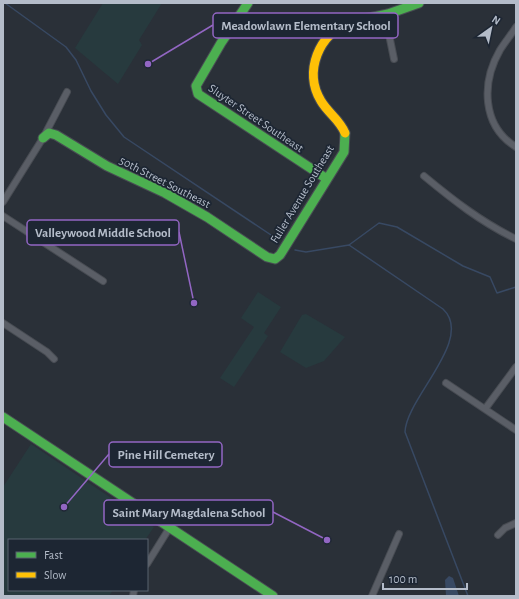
<svg xmlns="http://www.w3.org/2000/svg" width="519" height="599" font-family="'Alegreya Sans',sans-serif">
	<style>
		.green { fill: #273a3e }
		.water { fill: #384963 }
		.lines { fill: none; stroke-linecap: round; stroke-linejoin: round }
		.stream { stroke: #384963; stroke-width: 1.5 }
		.street-casing { stroke: #484c53; stroke-width: 8 }
		.fast-casing { stroke: #484c53; stroke-width: 11 }
		.slow-casing { stroke: #484c53; stroke-width: 11 }
		.street { stroke: #5a5e66; stroke-width: 6 }
		.fast { stroke: #4caf50; stroke-width: 9 }
		.slow { stroke: #ffc107; stroke-width: 9 }
		.labels { text-anchor: middle; dominant-baseline: central; stroke-width: 3.5; stroke-linejoin: round; paint-order: stroke }
		.street-label { font-size: 12px; fill: #b4bcc9; stroke: #1d2633 }
		.leader { fill: none; stroke: #9266c3; stroke-width: 1.5 }
		.callout-dot { fill: #9266c3; stroke: #1d2633; stroke-width: 1.5 }
		.callout { fill: #1d2633; stroke: #9266c3; stroke-width: 1.5 }
		.callout-label { font-size: 13px; text-anchor: middle; font-weight: bold; fill: #b4bcc9 }
	</style>
	<rect width="100%" height="100%" fill="#2a3038"/>
	<path class="green" d="M103 3H162L139 40 142 45 118 84 75 48Z
		M258 292 281 307 264 333 268 336 234 387 220 378 254 327 241 318Z
		M306 314 345 337 324 361 306 368 280 352 302 315Z
		M31 444 154 527 145 540H9V590H113L109 596H3V487Z"/>
	<path class="water" d="M449 576 453 578 459 596H446L445 580Z"/>
	<g class="lines">
		<path class="stream" d="M5 3 66 47 76 60 91 91 106 115 124 137 277 239
			M349 245 443 309C475 339 406 398 405 432L468 596
			M295 250 306 252 349 245 379 223 397 227 463 266 490 277 497 293 516 287"/>
		<g class="street-casing">
			<path id="street" d="M385 15 394 59
				M516 27C511 35 505 42 500 50 481 83 482 126 516 147
				M424 176C453 200 481 222 516 239
				M3 202 43 138 67 92
				M3 216 103 281
				M3 323 47 352 54 359
				M446 383 516 430
				M485 409 516 367
				M498 535 505 528 516 523
				M147 564 170 527
				M133 596 134 590
				M372 596 399 534"/>
		</g>
		<g class="fast-casing">
			<path id="fast" d="M248 3 221 43 196 86 198 94 327 179
				M350 22 388 14 419 3
				M43 138 49 133 56 135 107 166 165 193 207 217 267 257 275 259 280 255 344 152 345 133
				M3 417 273 596"/>
		</g>
		<g class="slow-casing">
			<path id="slow" d="M345 133C340 120 328 113 321 101 303 72 319 33 350 22"/>
		</g>
		<use href="#street" class="street"/>
		<use href="#fast" class="fast"/>
		<use href="#slow" class="slow"/>
	</g>
	<g class="labels">
		<g class="street-label">
			<text transform="translate(256 118) rotate(34)">Sluyter Street Southeast</text>
			<text transform="translate(165 182) rotate(27)">50th Street Southeast</text>
			<text transform="translate(302 194) rotate(-59)">Fuller Avenue Southeast</text>
		</g>
	</g>
	<path class="leader" d="M148 64L213 25M194 303L179 232M64 507L109 454M327 540L273 512"/>
	<g class="callout-dot">
		<circle cx="148" cy="64" r="4"/>
		<circle cx="194" cy="303" r="4"/>
		<circle cx="64" cy="507" r="4"/>
		<circle cx="327" cy="540" r="4"/>
	</g>
	<g class="callout">
		<rect x="213" y="13" width="185" height="25" rx="4"/>
		<rect x="27" y="220" width="152" height="25" rx="4"/>
		<rect x="109" y="442" width="113" height="25" rx="4"/>
		<rect x="104" y="500" width="169" height="25" rx="4"/>
	</g>
	<g class="callout-label">
		<text x="306" y="30">Meadowlawn Elementary School</text>
		<text x="103" y="237">Valleywood Middle School</text>
		<text x="166" y="459">Pine Hill Cemetery</text>
		<text x="189" y="517">Saint Mary Magdalena School</text>
	</g>
	<rect width="519" height="599" fill="none" stroke="#b4bcc9" stroke-width="8"/>
	<rect x="8" y="539" width="140" height="52" fill="#1d2633" stroke="#59626f"/>
	<rect x="16" y="552" width="20" height="6" fill="#4caf50" stroke="#59626f"/>
	<text x="44" y="559" font-size="12" fill="#b4bcc9">Fast</text>
	<rect x="16" y="572" width="20" height="6" fill="#ffc107" stroke="#59626f"/>
	<text x="44" y="579" font-size="12" fill="#b4bcc9">Slow</text>
	<g transform="translate(491 28) rotate(33)" stroke="#1d2633" stroke-width="3" paint-order="stroke">
	<path d="M0-3L7 15L0 10L-7 15Z" fill="#b4bcc9"/>
	<text y="-6" font-size="11" font-weight="bold" text-anchor="middle" fill="#b4bcc9">N</text>
	</g>
	<path d="M383 583v6h84v-6" fill="none" stroke="#b4bcc9" stroke-width="2"/>
	<text x="389" y="583" font-size="12" fill="#b4bcc9" stroke="#1d2633" stroke-width="3" paint-order="stroke">100 m</text>
</svg>
